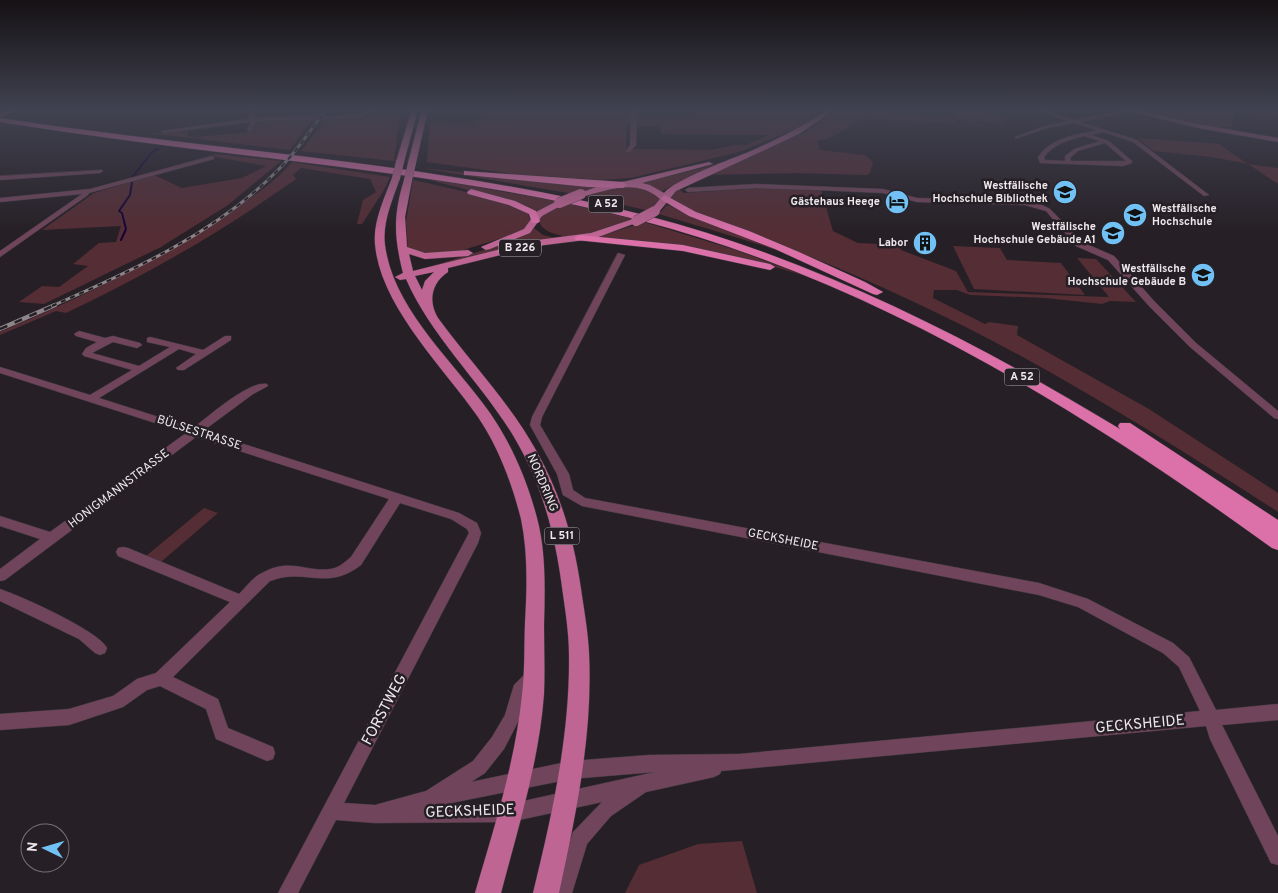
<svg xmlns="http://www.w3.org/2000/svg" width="1278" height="893" font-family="Overpass,sans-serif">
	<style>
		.green { fill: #542d35; fill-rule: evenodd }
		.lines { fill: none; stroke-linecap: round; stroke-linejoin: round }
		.stream { stroke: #150333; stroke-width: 2 }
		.street-tunnel { stroke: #443d43; stroke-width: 5.5; stroke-dasharray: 5.5 3; stroke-linecap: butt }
		.street-casing { stroke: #423b41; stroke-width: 1 }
		.secondary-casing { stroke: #423b41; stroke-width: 1 }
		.primary-casing { stroke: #423b41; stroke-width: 1 }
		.highway-casing { stroke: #423b41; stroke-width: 1 }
		.street { fill: #70455b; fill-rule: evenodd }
		.secondary { fill: #9c577b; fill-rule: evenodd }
		.primary { fill: #be6593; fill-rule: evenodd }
		.highway { fill: #dc71aa; fill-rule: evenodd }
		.rail-far1-casing { stroke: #8c868b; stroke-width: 3 }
		.rail-casing { stroke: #8c868b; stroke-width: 4.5 }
		.rail-far1 { stroke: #261f25; stroke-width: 2; stroke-dasharray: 5; stroke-linecap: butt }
		.rail { stroke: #261f25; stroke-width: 2.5; stroke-dasharray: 8; stroke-linecap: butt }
		.primary-bridge-far1-casing { stroke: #423b41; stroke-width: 8; stroke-linecap: butt }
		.primary-bridge-casing { stroke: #423b41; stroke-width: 11; stroke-linecap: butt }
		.primary-bridge-far1 { stroke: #be6593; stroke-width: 8 }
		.primary-bridge { stroke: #be6593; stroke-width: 10 }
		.labels { text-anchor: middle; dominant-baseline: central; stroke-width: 5; stroke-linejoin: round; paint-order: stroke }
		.far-poi-label { font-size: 11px; font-weight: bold; fill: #ede8ec; stroke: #261f25; text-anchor: end }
		.shield { fill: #261f25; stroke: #b1acb0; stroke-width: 1 }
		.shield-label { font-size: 11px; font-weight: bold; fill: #ede8ec }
		.street-label { font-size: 12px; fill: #ede8ec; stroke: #261f25 }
		.near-street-label { font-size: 15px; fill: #ede8ec; stroke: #261f25 }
	</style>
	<rect width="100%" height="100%" fill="#261f25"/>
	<path class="green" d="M475 109H639L640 119H697L696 109H827L795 129 739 152 631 178 600 180 513 174 427 162 430 122 467 125 481 119 482 115ZM627 126H660L661 134 769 135 746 145H735L711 150 626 149Z
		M838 109H892L891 114 922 118H953L958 123 863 119 830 138 817 141 820 150 865 155 873 162 870 173 867 175 797 173 706 175 803 133Z
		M923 109H1028L1031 111 982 113 986 117H1020L1001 119 1004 123 974 121 978 126H976L956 118 958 111 947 110 946 112Z
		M1132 109H1236L1231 127 1218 128Z
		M1239 109H1278V117L1263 118Z
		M400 115 394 161 301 151 325 120Z
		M312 120 290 150 147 133H167L189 129 188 136 197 137 249 132 255 124 263 121Z
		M1138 138 1219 144 1248 164 1278 168V184L1248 164 1212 157 1154 151Z
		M216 154 281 161 228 205 161 247 44 304 19 302 42 286 59 287 88 266 73 264 99 243 116 242 121 226 42 230 94 193 154 175 182 188 242 178 266 166 211 156Z
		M292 162 390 177 384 190 362 224H357L363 200 376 192 370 179 301 168 293 175 296 179C223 231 147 275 66 313L56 311 0 335V332C79 298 158 261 230 212 252 197 274 183 292 162Z
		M718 164 662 191 637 184Z
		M421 168 600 186 574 194Z
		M414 176 556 201 536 214 527 206 515 202Z
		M413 180 458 190 511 204 528 214 531 222 525 229 509 236 450 254 430 256 408 249 406 222Z
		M625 186 643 188 661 198 650 211 584 196Z
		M677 188 684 193 761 188 821 190 833 231 858 243 900 245 901 250 956 271 968 292 1109 297 1077 258 1096 259 1136 302 1110 301 1102 304 1045 298 970 295 957 290H934L933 298 985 324 989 322 1018 326 1017 335 1149 409 1278 493V512C1193 457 1107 403 1019 355 913 297 796 248 682 208L669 200 672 192Z
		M566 203 634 219C610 231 566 247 542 227L539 221 544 213Z
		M667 205 737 231 804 260 761 245 659 214Z
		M644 222 736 250 802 275 751 260 595 238Z
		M534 228 543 235 556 238 416 271 500 245Z
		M953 246 1000 248 1007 260 1061 263 1085 295 974 289Z
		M204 508 218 513 161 562 146 556Z
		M742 841 757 893H625L639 865 698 844Z"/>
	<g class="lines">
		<path class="stream" d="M131 179 152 152 158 149
			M121 240 126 229 122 213 119 211 130 195 132 182"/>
		<path class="street-tunnel" d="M314 118 327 117"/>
		<g class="street-casing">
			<path id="street" d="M252 109H257L254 118 314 116 317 118 314 120 257 121 250 132 247 130 251 122 164 133 161 131 248 119Z
				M372 109H379L362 117 327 119 324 117 361 114Z
				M631 109H637L636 145 629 153 626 151 630 145Z
				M1034 109H1041L1074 120 1130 109V111L1080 122 1137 140 1209 195 1204 196 1133 142 1103 132 1091 135 1109 141 1132 161V163L1123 166 1040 163 1038 157C1052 137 1075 135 1097 130L1074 123 1047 128 1015 139V137L1044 126 1068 121ZM1084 136 1100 141 1074 149 1065 156V161L1045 160 1044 157C1054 144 1068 140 1084 136ZM1105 143 1126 161H1071L1070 158 1078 151Z
				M212 156 214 157V159L89 193 88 195 0 257V251L82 194 0 202V198L90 189Z
				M102 170 103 171 100 173 0 180V176Z
				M756 184 883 189 917 198 1025 201 1042 205 1050 209 1082 242 1114 256 1155 302 1196 343 1278 411V419L1274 418 1190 347 1149 306 1108 260 1076 246 1046 211 1025 205 917 202 883 193 816 190 756 188 688 192 685 190 688 188Z
				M618 253 625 255 542 417 540 425 569 474 573 490 585 498 1039 583 1088 599 1173 643 1189 657 1216 710 1278 704V720L1222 725 1278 836V865L1271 863 1210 739 1206 726 721 771 720 774 714 777 646 792 611 816 587 844 572 893H552L573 832 602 802 510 822 375 823 336 820 298 893H278L469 533 467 529 451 519 400 503 361 565C326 592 305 567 270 581L173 677 218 699 228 728 273 747 275 753 273 759 267 761 216 739 206 709 160 686 147 690 123 707 69 725 0 730V714L69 709 113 696 137 679 156 673 230 602 118 556 116 552 118 548 123 547 128 548 239 594C246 587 253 577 262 573 292 556 310 575 335 568 341 566 346 561 351 557L389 499 196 437 5 580 0 581V569L40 539 0 526V516L50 532 186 433 0 373V367L90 395 132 370 84 356 82 354 86 348 97 342 76 336 74 334 79 331 105 338 113 336 140 343 142 345 137 348 113 342 92 353 139 366 170 347 147 342V338L150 337 203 350 225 336H231V340L184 370H178L176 368 196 354 179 349 99 398 193 428C208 417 249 380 267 384L268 386 253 394 203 431 459 513 477 523 481 533 478 543 344 803 375 805 426 791 473 761 492 737 505 715 514 685 528 671 533 669 538 671 541 676 527 694 520 718 504 749 485 773 471 782 571 761 649 755 739 754 1200 711 1179 667 1163 653 1078 607 1039 595 582 506 563 495 557 474 530 425 532 417ZM655 772 510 804H446L571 779Z
				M0 589C21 596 99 631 107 648L105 653 100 655 95 653 79 639 0 601Z"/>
		</g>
		<g class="secondary-casing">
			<path id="secondary" d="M11 109H20L0 118V114Z
				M1121 109H1133L1198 124 1278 138V142L1198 128Z"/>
		</g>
		<g class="primary-casing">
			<path id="primary" d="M412 109H418L404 162 400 164 396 162Z
				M422 109H428L416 163 412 165 408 163Z
				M829 109H836L799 134 676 191 658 213H652L650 211 660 199C637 178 608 190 581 197L577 194 602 185 627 181 709 162 713 164 642 183 650 185 664 193C676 179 731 159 751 151 778 139 804 126 829 109Z
				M396 175 400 178C393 199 382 222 385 245 393 309 455 363 490 413 512 445 527 480 537 518 546 552 545 589 544 625 544 648 545 671 544 694 539 762 518 828 501 893H475C494 828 515 763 522 695 525 671 524 647 525 623 527 588 528 553 521 519 512 484 499 448 478 417 444 368 380 306 375 244 373 222 384 199 392 178Z
				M408 177 412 180 405 217 407 247 425 253 468 250 473 253 468 256 425 259 409 254 413 271 537 240 591 233 636 218 641 221 593 239 537 246 448 268V272C431 283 428 302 438 318 471 363 510 403 537 452 561 495 574 540 581 589 584 610 588 631 589 653 593 734 576 814 559 893H533C552 815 570 736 569 655 569 632 565 609 562 587 555 534 542 484 514 437 481 382 432 338 406 279L400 280 395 277 403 273C394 237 393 216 404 180ZM434 272 425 281 422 290 415 276Z
				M559 200 564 203 562 205 542 216 530 233 490 249 486 250 481 247 524 229 536 212Z"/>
		</g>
		<g class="highway-casing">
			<path id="highway" d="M0 118C216 151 436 162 648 216 816 260 972 339 1120 429L1118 426 1120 423H1130L1278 520V550L1272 548C1080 409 874 282 643 221 526 190 405 175 285 160 190 149 95 137 0 122Z
				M464 171 623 182 627 185 623 188 588 187 467 175H464Z
				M471 189 515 201 536 211 540 221 538 223H532L529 214 509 205 468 194 467 192Z
				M665 195 696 212 749 231 799 252 865 282 883 292 877 295 873 294 775 249 689 216 662 200 661 198Z
				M579 235 683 245 770 264 775 267 770 270 683 251 576 240 574 238Z"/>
		</g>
		<use href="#street" class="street"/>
		<use href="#secondary" class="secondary"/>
		<use href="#primary" class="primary"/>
		<use href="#highway" class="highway"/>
		<g class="rail-far1-casing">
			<path id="rail-far1" d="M52 306C132 271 218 232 279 169 297 151 311 130 326 109"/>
		</g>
		<g class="rail-casing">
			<path id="rail" d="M0 329 55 305"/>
		</g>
		<use href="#rail-far1" class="rail-far1"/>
		<use href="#rail" class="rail"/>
		<g class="primary-bridge-far1-casing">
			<path id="primary-bridge-far1" d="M396 178 400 162
				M408 180 412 163"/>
		</g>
		<g class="primary-bridge-casing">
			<path id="primary-bridge" d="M559 203 581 194
				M636 221 655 211"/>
		</g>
		<use href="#primary-bridge-far1" class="primary-bridge-far1"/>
		<use href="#primary-bridge" class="primary-bridge"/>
	</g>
	<linearGradient id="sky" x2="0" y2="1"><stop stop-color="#151114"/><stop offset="0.47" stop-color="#414251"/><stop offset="1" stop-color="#414251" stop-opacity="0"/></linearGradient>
	<rect width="1278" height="234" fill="url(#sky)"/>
	<defs>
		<g id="university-disc" transform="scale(1.25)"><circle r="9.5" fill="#71c1f4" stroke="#261f25"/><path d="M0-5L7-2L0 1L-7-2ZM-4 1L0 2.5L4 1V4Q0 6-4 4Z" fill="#111"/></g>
		<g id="hotel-disc" transform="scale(1.25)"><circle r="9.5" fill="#71c1f4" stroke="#261f25"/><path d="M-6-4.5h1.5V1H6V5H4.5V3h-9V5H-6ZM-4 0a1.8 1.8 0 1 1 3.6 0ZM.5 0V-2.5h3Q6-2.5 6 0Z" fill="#111"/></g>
		<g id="building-disc" transform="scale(1.25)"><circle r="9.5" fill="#71c1f4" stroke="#261f25"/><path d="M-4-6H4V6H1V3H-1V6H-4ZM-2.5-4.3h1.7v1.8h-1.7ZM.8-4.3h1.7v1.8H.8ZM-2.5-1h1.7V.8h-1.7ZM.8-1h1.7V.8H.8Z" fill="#111"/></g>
	</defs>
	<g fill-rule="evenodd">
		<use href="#university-disc" x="1065" y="192"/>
		<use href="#hotel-disc" x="897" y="202"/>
		<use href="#university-disc" x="1135" y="215"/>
		<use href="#university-disc" x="1113" y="233"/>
		<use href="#building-disc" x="925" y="243"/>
		<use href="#university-disc" x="1203" y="275"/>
	</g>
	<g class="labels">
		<g class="far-poi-label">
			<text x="1048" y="186">Westfälische<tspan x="1048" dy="13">Hochschule Bibliothek</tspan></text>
			<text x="880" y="202">Gästehaus Heege</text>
			<text x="1152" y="209" text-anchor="start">Westfälische<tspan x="1152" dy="13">Hochschule</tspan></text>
			<text x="1096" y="227">Westfälische<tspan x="1096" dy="13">Hochschule Gebäude A1</tspan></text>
			<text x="908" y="243">Labor</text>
			<text x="1186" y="269">Westfälische<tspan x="1186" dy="13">Hochschule Gebäude B</tspan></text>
		</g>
		<g class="shield">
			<rect x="588.5" y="195.5" width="35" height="17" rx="4"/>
			<rect x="499" y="239.5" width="42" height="17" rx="4"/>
			<rect x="1004.5" y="368.5" width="35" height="17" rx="4"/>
			<rect x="544.5" y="527.5" width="35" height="17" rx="4"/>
		</g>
		<g class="shield-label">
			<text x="606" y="204">A 52</text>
			<text x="520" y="248">B 226</text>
			<text x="1022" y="377">A 52</text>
			<text x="562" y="536">L 511</text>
		</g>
		<g class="street-label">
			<text transform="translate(199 433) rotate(18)">BÜLSESTRASSE</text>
			<text transform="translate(542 483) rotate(67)">NORDRING</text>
			<text transform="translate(119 489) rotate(-37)">HONIGMANNSTRASSE</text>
			<text transform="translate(783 540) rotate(11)">GECKSHEIDE</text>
		</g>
		<g class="near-street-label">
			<text transform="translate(385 710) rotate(-62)">FORSTWEG</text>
			<text transform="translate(1140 725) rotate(-5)">GECKSHEIDE</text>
			<text transform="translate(470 812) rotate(-2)">GECKSHEIDE</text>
		</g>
	</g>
	<g transform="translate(45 848) rotate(275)"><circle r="24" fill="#261f25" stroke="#766f75"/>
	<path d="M0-4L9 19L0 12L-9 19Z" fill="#71c1f4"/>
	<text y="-8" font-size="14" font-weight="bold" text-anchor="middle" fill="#ede8ec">N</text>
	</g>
</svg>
